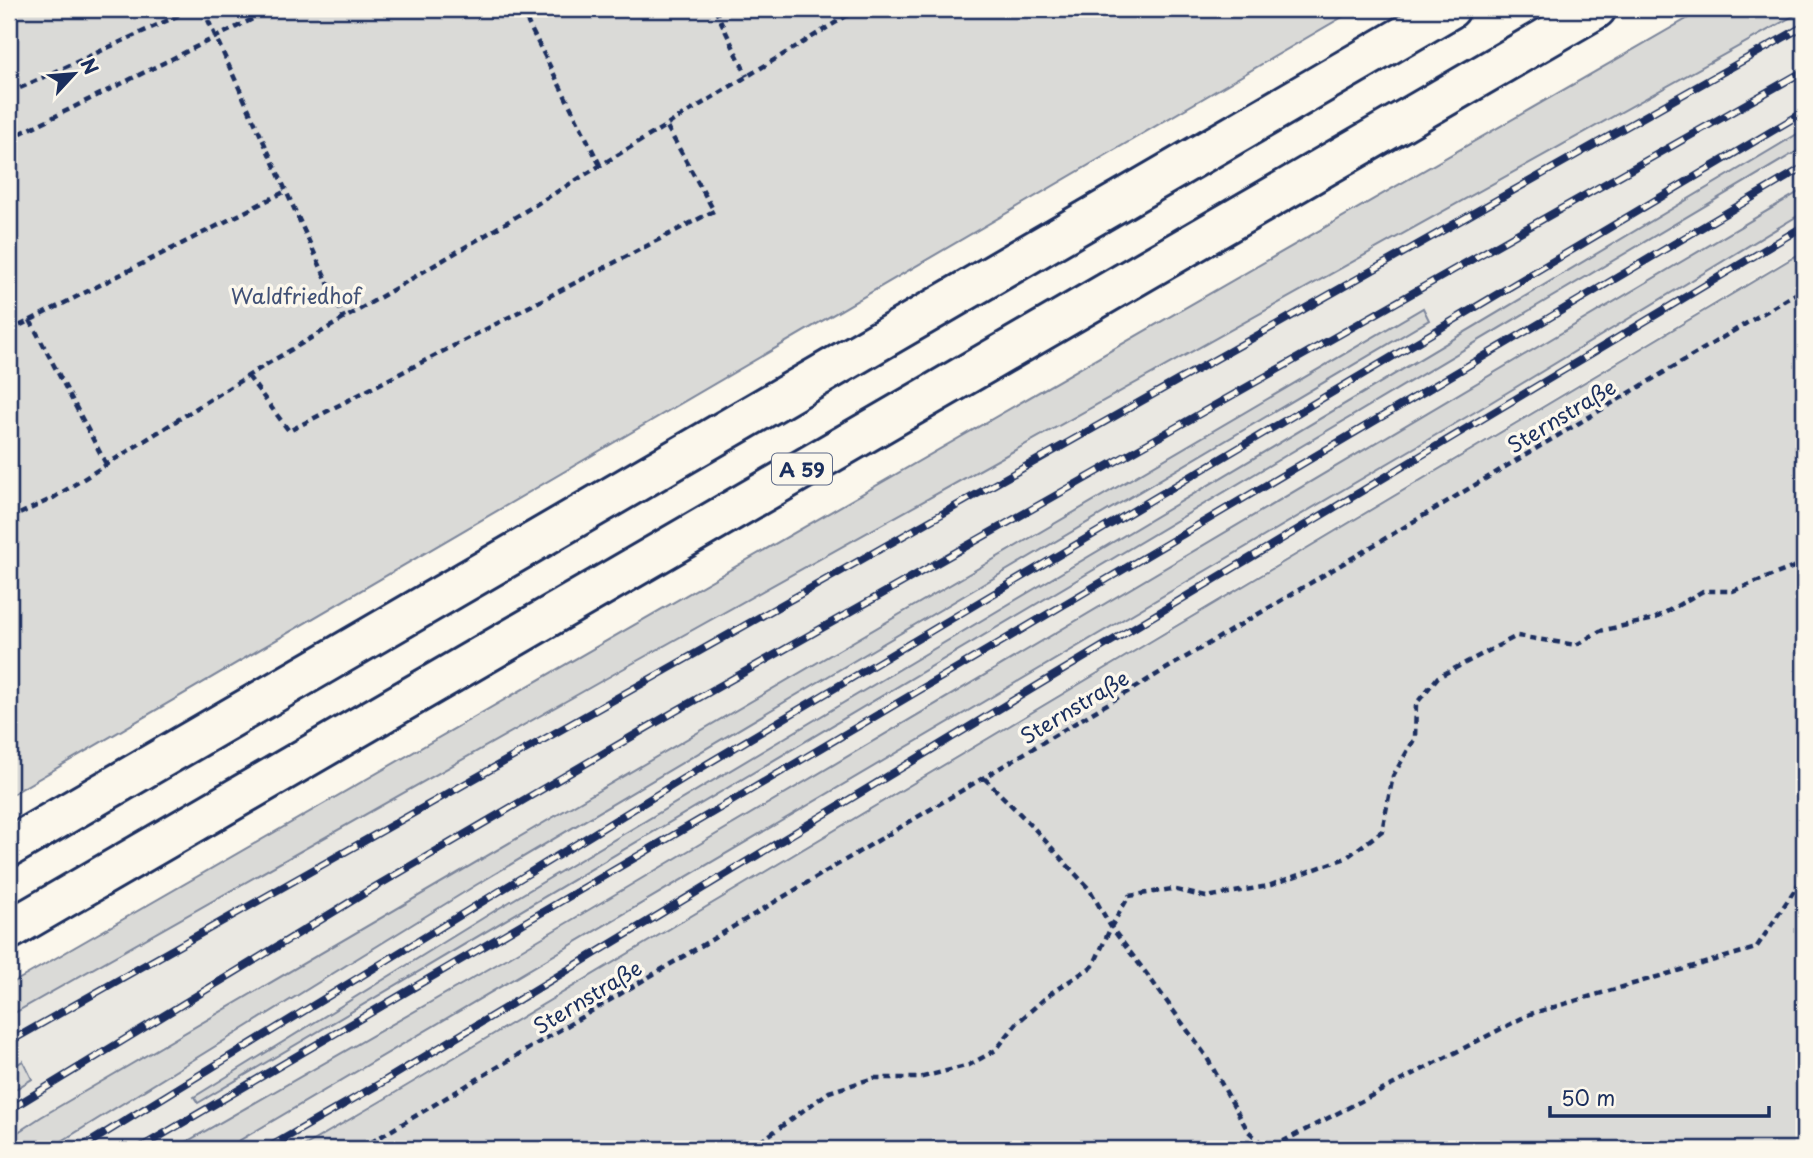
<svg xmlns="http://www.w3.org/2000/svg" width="1813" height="1158" font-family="'Playpen Sans',sans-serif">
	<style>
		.built { fill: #eae8e2 }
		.green { fill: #dadad7; stroke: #7a849a; stroke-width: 2 }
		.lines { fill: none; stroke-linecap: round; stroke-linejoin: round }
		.motorway-casing { stroke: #1b2f5e; stroke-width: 44 }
		.path { stroke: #1b2f5e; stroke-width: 4.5; stroke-dasharray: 7 5; stroke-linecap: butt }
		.motorway { stroke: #fbf7ec; stroke-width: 38 }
		.rail-casing { stroke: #1b2f5e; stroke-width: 8 }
		.rail { stroke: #fbf7ec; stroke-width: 5; stroke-dasharray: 16; stroke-linecap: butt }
		.labels { text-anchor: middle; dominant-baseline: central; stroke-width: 7; stroke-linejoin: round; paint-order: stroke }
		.shield { fill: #fbf7ec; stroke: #5e6b89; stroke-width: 2 }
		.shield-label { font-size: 19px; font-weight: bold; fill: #1b2f5e }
		.park-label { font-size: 21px; fill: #415176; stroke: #fbf7ec }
		.street-label { font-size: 21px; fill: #1b2f5e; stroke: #fbf7ec }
	</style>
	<rect width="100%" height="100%" fill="#fbf7ec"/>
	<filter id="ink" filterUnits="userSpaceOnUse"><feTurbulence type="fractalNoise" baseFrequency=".0143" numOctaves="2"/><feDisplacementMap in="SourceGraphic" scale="14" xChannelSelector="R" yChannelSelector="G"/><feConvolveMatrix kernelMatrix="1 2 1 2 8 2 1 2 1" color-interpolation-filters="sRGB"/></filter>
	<g filter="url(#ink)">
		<path class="built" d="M1804 10V249L299 1149H9V1016L628 666Z"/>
		<path class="green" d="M9 9H1356L9 796Z
			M1704 9 1804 10 628 666 9 1016V985Z
			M1804 130V147L198 1103 194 1097 496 910Z
			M1804 189V212L1480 409 225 1149H174L506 959Z
			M1804 251V1149H299L388 1097Z
			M1423 308 1429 320 476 885 49 1149H9V1138L41 1117Z
			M23 1061 32 1079 9 1093V1069Z"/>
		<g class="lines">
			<g class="motorway-casing">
				<path id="motorway" d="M9 847 1450 9
					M9 930 1596 9"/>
			</g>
			<path class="path" d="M203 9 344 318
				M521 9 600 165
				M715 9 747 76
				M9 93 177 16 182 9
				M9 139 273 9
				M30 320 106 464
				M9 331 286 191
				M248 376 289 431 714 211 666 125
				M9 519 53 498 267 364 489 233 858 9
				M984 778 1031 825 1090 890 1111 927 1152 981 1206 1056 1248 1131 1267 1148
				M360 1149 1804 289
				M750 1149 829 1092 874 1078H919L969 1065 996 1050 1017 1023 1051 993 1093 966 1111 927 1129 896 1172 889 1206 897 1268 886 1346 858 1382 831 1393 776 1415 738 1416 704 1438 677 1517 636 1576 645 1600 631 1654 619 1703 591H1733L1804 563
				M1279 1149 1276 1145 1530 1014 1756 948 1804 876"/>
			<use href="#motorway" class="motorway"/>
			<g class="rail-casing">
				<path id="rail" d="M9 1042 1804 26
					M9 1110 368 891 674 712 1804 71
					M79 1149 702 767 1804 112
					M138 1149 725 805 1804 167
					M266 1149 381 1083 1050 678 1804 226"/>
			</g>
			<use href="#rail" class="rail"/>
		</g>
	</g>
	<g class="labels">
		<rect class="shield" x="772" y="453.5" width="60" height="31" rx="5"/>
		<g class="shield-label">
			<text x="802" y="469">A 59</text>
		</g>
		<g class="park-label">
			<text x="296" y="295">Waldfriedhof</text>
		</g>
		<g class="street-label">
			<text transform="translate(1561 415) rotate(-31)">Sternstraße</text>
			<text transform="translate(1074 706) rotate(-31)">Sternstraße</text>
			<text transform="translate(587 996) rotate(-31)">Sternstraße</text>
		</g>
	</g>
	<rect width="1813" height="1158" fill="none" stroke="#fbf7ec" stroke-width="35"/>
	<rect x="18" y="18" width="1778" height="1123" fill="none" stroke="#1b2f5e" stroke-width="2.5" filter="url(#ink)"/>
	<g transform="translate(74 74) rotate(64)" stroke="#fbf7ec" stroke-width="5" paint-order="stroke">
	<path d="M0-5L12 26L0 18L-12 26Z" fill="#1b2f5e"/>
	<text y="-10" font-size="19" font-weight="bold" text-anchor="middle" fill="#1b2f5e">N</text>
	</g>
	<path d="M1550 1106v10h219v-10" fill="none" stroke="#1b2f5e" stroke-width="3.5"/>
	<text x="1561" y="1106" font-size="21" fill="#1b2f5e" stroke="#fbf7ec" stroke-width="5" paint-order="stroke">50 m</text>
</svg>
